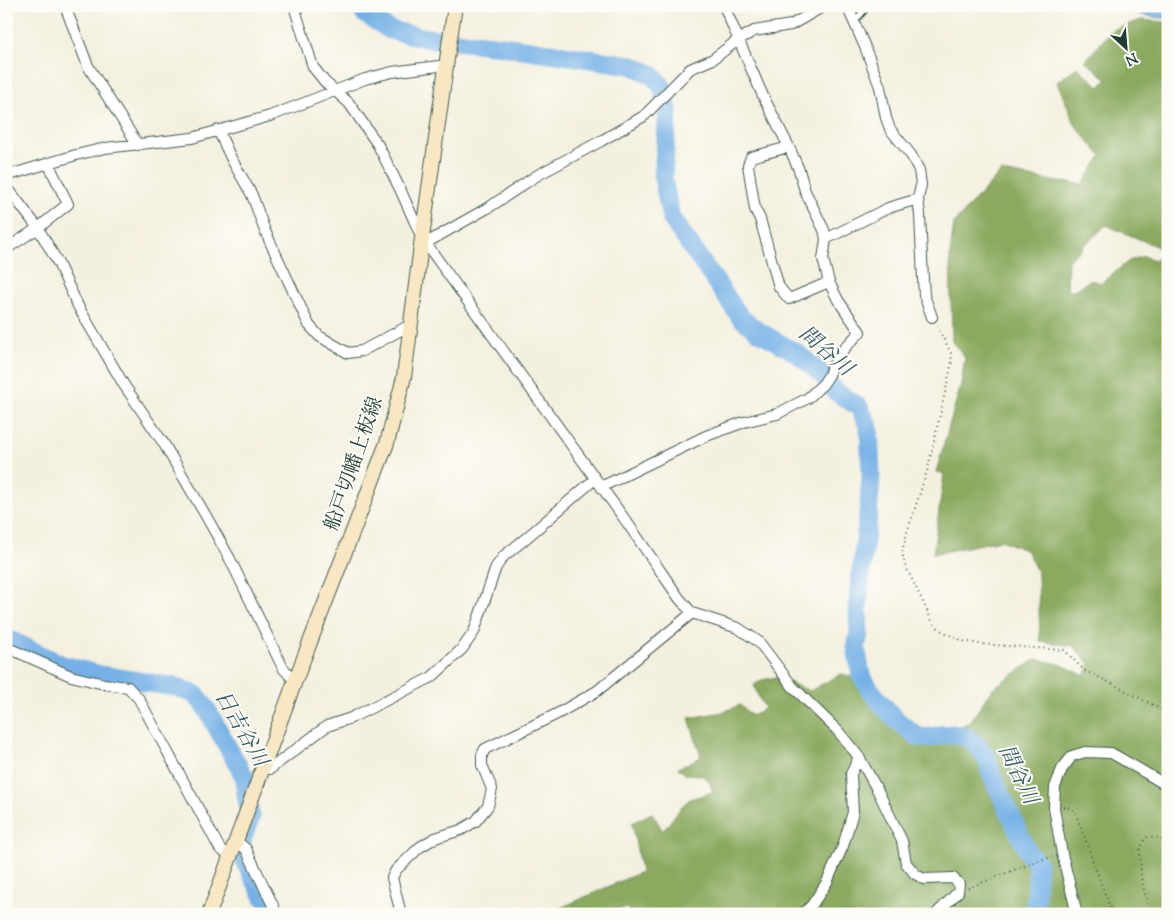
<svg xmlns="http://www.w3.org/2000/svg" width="1174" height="920" font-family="'Sorts Mill Goudy','Noto Serif JP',serif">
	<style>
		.forest { fill: #8aaa5e; stroke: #547449; fill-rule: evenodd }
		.water { fill: #74b1e6; stroke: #4a778d }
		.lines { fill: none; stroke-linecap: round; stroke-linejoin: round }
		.river { stroke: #74b1e6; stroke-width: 19 }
		.service-casing { stroke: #3f584e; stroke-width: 8 }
		.minor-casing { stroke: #3f584e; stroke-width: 12 }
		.secondary-casing { stroke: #3f584e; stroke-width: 16 }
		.path { stroke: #3f584e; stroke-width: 2; stroke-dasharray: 1 4; stroke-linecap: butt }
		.service { stroke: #fff; stroke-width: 5 }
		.minor { stroke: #fff; stroke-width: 10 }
		.secondary { stroke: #f7e8c3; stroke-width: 14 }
		.labels { text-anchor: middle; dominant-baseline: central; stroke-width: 4; stroke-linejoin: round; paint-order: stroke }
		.street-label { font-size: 20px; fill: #1f3d34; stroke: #fdfcf7 }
		.water-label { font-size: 21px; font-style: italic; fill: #396069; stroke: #fdfcf7 }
	</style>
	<rect width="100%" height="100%" fill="#fdfcf7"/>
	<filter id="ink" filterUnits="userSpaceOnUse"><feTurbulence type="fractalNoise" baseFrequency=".02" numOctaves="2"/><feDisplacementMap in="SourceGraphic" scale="10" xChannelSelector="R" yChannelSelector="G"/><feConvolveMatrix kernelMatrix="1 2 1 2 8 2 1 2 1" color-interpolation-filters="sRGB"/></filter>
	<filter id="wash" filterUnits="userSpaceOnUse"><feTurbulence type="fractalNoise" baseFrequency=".0096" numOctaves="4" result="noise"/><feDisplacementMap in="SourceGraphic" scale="20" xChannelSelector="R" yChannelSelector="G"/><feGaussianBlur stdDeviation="1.12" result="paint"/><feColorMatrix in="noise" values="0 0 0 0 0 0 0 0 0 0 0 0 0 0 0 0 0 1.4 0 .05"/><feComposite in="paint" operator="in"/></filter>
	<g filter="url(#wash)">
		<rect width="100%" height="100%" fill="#f4f0de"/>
		<path class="forest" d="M1141 20 1168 22V91L1161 90 1165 97 1168 98V914H629L628 908 590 914H556V910L641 872 632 823 652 813 663 831 682 806 690 799 713 792 710 783 702 775 685 774 678 768 701 757 689 718 723 712 740 705 752 716 765 708 759 698 754 685 762 680 776 677 810 691 841 674 857 678 886 719 927 731 955 729 970 722 992 689 1036 659 1060 664 1085 676 1090 664 1073 646 1040 641 1038 574 1027 551 1001 540 933 554 944 474 936 472 961 384 965 357 952 342 950 255 954 223 1001 172 1059 182 1083 184 1101 156 1076 126 1057 82 1077 67 1100 87 1107 79 1085 61 1112 30ZM1106 225 1158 247 1162 256 1155 260 1143 256 1129 261 1101 283 1090 280 1077 289 1067 291 1068 261Z"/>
		<path class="water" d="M1123 6H1168V18C1151 18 1137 15 1123 6Z"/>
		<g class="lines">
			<path class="river" d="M358 6 365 14 390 30 426 38 502 46 631 65 651 74 662 86 668 110 663 178 671 218 741 318 758 331 795 352 821 373 835 391 859 407 869 427 871 476 868 516 859 589 858 611 859 634 856 647 861 675 871 691 895 719 917 736 927 738 941 735 954 734 966 737 978 746 987 758 991 774 1029 854 1038 863 1035 914
				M6 638 63 665 100 675 176 687 196 695 206 708 245 778 246 795 251 816 243 837 240 852 273 914"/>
		</g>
	</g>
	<g filter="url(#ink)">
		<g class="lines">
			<g class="service-casing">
				<path id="service" d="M854 22 868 6"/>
			</g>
			<g class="minor-casing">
				<path id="minor" d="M65 6 88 66 138 145
					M294 6 313 67 325 82 349 103 378 145 400 189 422 238 626 521 679 598 692 613 738 628 759 642 793 687 837 730 859 757 878 791 902 841 906 863 915 874 924 879 953 878 959 884 958 892 936 914
					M847 6 865 47 880 87 886 118 890 129 911 155 919 170 921 185 918 199 920 215 923 279 924 295 932 317
					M218 130 232 160 252 195 265 231 309 325 319 336 348 353 362 351 412 324
					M789 147 751 157 748 165 755 209 760 219 779 287 789 299 829 282
					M6 176 76 155 105 148 192 138 270 116 299 105 365 79 392 72 446 65
					M6 186 38 228 57 261 79 308 124 385 164 444 206 516 230 559 283 668 295 681
					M826 239 888 208 918 199
					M426 243 491 206 536 176 601 141 644 116 690 69 713 59 738 40 754 31 791 25 824 6
					M6 249 38 228 68 204 48 163
					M601 487 706 436 744 422 777 414 808 398 823 384 829 375 831 369 842 351 860 332 838 300 829 282 823 259 826 239 824 230 805 191 799 170 789 147 763 96 724 6
					M6 647 71 676 104 684 128 687 139 699 220 849 231 856
					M263 769H270L327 726 351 718 432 677 462 649 474 632 496 567 504 556 525 539 595 479
					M236 841 246 849 277 914
					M401 914 392 878 396 870 420 847 435 838 461 830 476 821 488 806 492 789 482 765V755L485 749 557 714 597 691 692 613
					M803 914 812 905 827 882 843 846 853 812 851 774 859 757
					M1077 914 1062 854 1054 808 1055 787 1062 769 1072 756 1085 752 1111 753 1120 758 1161 782 1168 784"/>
			</g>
			<g class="secondary-casing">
				<path id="secondary" d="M209 914 295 681 387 443 404 377 422 238 450 38 455 6"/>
			</g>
			<path class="path" d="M937 326 951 353 952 362 928 468 906 536 902 552 905 565 932 621 940 630 963 641 979 644 1064 650 1085 671 1105 680 1168 713
				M1063 807H1067L1075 811 1103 889 1113 914
				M968 888 1040 860 1053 857
				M1150 914 1141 877 1140 849 1146 837C1156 837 1163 837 1168 847"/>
			<use href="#service" class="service"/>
			<use href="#minor" class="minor"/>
			<use href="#secondary" class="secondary"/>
		</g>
	</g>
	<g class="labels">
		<g class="street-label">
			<text transform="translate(355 464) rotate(-71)">船戸切幡上板線</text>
		</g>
		<g class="water-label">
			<text transform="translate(825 352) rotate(41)">間谷川</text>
			<text transform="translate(240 729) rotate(60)">日吉谷川</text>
			<text transform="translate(1017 775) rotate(64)">間谷川</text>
		</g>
	</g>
	<rect width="1174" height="920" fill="none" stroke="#fdfcf7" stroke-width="25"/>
	<g transform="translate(1126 48) rotate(154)" stroke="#fdfcf7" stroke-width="4" paint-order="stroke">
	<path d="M0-4L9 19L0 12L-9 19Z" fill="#1f3d34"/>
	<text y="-8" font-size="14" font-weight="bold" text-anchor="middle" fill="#1f3d34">N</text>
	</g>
</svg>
